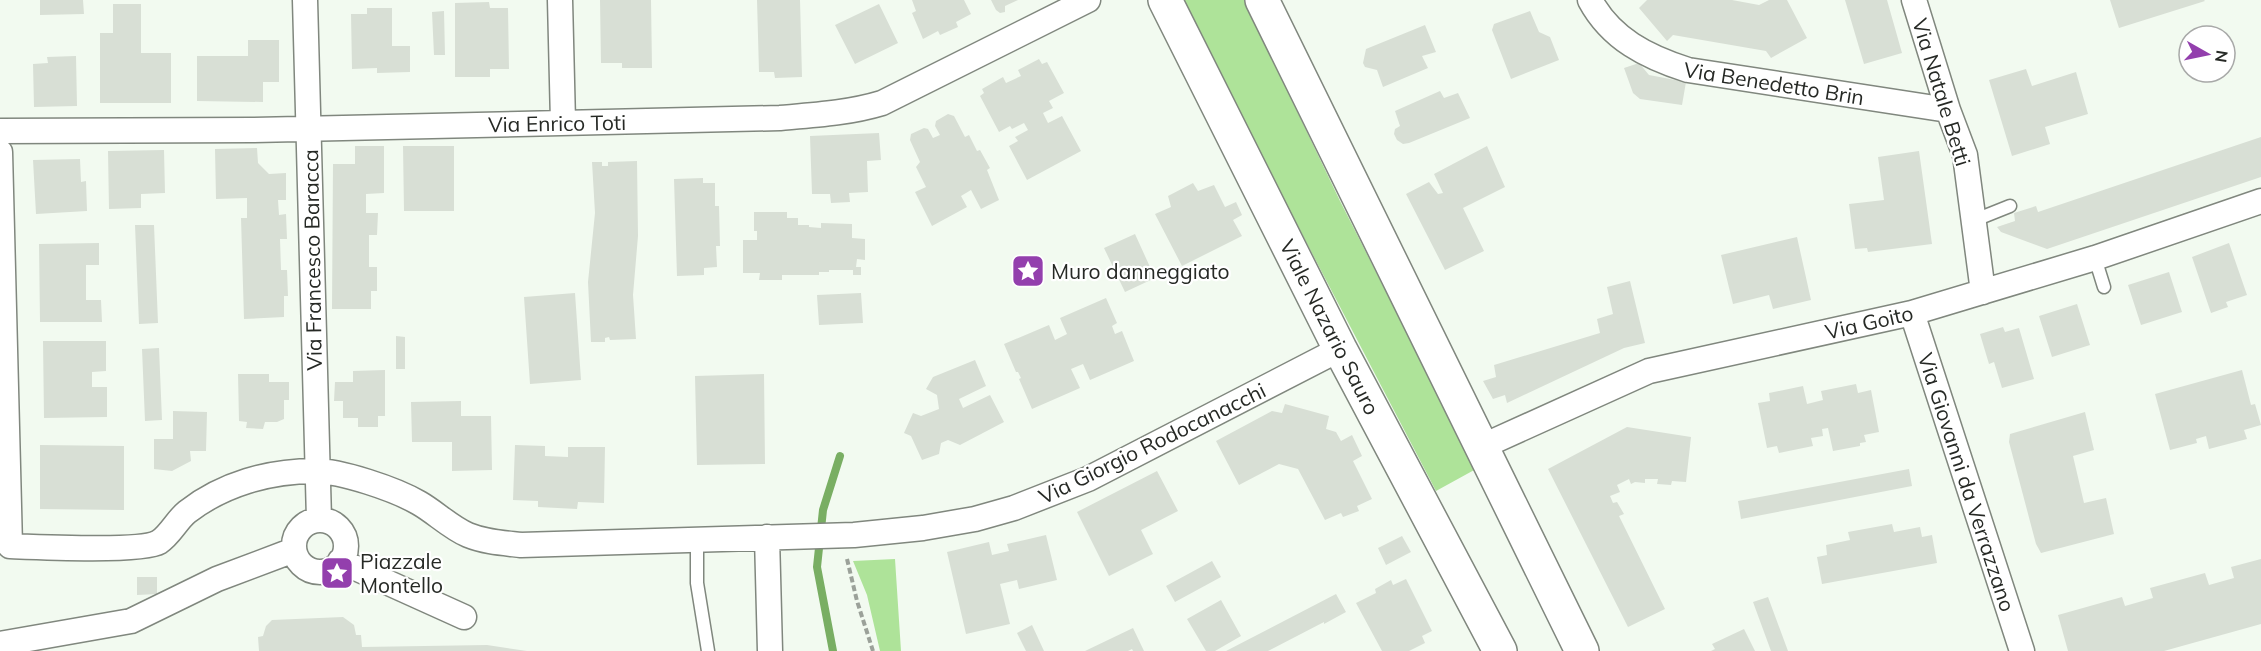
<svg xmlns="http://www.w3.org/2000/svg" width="2261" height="651" font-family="Mulish,sans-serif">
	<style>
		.green { fill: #aee399 }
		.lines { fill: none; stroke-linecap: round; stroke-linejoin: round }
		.stream { stroke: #79ae63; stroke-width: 8 }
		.building { fill: #d8dfd5 }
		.service-casing { stroke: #80877e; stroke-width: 15 }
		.minor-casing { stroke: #80877e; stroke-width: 27 }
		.secondary-casing { stroke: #80877e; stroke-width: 36 }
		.path { stroke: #9ba199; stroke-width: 4; stroke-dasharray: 6 3; stroke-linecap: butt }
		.service { stroke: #fff; stroke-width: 12 }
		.minor { stroke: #fff; stroke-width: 24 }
		.secondary { stroke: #fff; stroke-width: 33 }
		.labels { text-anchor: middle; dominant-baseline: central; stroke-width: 4.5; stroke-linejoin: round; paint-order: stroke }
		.street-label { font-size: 21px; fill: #262925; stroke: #fff }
		.poi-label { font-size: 21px; fill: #262925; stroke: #fff; text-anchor: start }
	</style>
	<rect width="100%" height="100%" fill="#f2faf0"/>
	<path class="green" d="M1180 0H1244L1340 201 1476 469 1436 491Z
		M895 559 901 651H880L867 595 853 561Z"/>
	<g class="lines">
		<path class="stream" d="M833 651 817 567 823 510 840 456"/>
	</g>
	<path class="building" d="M40 0H83L84 14 40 15Z
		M600 0H651L652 68H622V63H601Z
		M757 0H800L802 77 775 78 774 72H759Z
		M912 0H964L971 14 956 22 958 27 940 35 938 31 923 39 912 13 916 11Z
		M991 0H1018L1005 6V12L1000 13 996 10Z
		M1647 0H1732L1759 5 1769 0H1787L1807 38 1771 58 1766 51 1673 35 1667 41 1639 8Z
		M1845 0H1887L1902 53 1864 64Z
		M2110 0H2204L2205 1 2119 28Z
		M489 2 490 8H508L509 69H490V77H455V3Z
		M113 4H141V53H171V103H100V33H113Z
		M879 4 898 43 855 64 835 25Z
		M367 8H392V46H410V72L377 73V68L352 69 351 14H367Z
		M444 11 445 55H434L432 12Z
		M1530 11 1539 32 1550 37 1559 60 1511 79 1492 30 1494 24Z
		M1425 25 1436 52 1422 56 1428 68 1383 87 1377 70 1365 67 1363 63 1366 49Z
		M248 40H279V82H263V102L197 101V56H248Z
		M76 56 77 106 34 107 33 64 48 63 47 57Z
		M1039 59 1042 64 1047 62 1064 93 1049 101 1053 108 1043 113 1048 123 1062 116 1081 151 1027 180 1009 146 1018 141 1015 137 1028 130 1024 123 1012 129 1010 126 999 132 980 96 984 93 982 89 1003 77 1006 83 1021 76 1018 70Z
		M1639 63 1649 75 1686 82 1682 105 1640 99 1633 93 1624 68Z
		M2026 69 2032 86 2076 72 2088 114 2045 127 2050 144 2012 156 1989 80Z
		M1440 91 1444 98 1458 93 1470 118 1409 143 1403 144 1397 140 1394 134 1395 129 1400 126 1395 111Z
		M948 114 954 116 965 137 969 135 977 151 980 150 990 168 987 170 999 200 981 209 971 190 961 196 967 207 932 226 915 192 926 187 916 167 920 162 910 140 911 134 924 128 928 129 933 138 940 135 935 126 936 121Z
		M879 133 881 160 867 161 868 192 849 193 850 202 831 203 830 194H812L810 136Z
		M2261 137V177L2047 249 2001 232 1997 227 2015 221 2014 213 2036 206 2038 212Z
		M355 146H384V193L366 194V213H378L377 235H369V267H377V291H371V309H332L333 164H355Z
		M403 146H454V211H404Z
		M1487 146 1505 187 1463 208 1484 251 1445 270 1406 194 1429 182 1438 194 1443 193 1434 174Z
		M257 148 258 163 269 174 286 173V200H278L279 215 286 214 287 239H280L281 270H287L288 296H284V317L244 319 241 218H247V198L216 199 215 149Z
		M164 150 165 193 141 194V208L109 209 108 151Z
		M1919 151 1932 244 1868 252 1867 248 1855 249 1849 204 1884 200 1878 157Z
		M80 159 81 182 86 181 87 211 36 214 33 160Z
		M637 161 638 236 633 295 636 339 610 340 609 337 605 338V342H591L588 282 595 213 592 162H602V166H608V162Z
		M703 178V183H715V206H719L720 246H716L717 267 704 268V275L677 276 674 179Z
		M1193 183 1198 191 1214 185 1225 207 1236 202 1242 215 1233 220 1242 236 1182 266 1155 214 1171 207 1168 196Z
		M754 212H787V218H798V225H809V227L821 228V223L852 224V238L865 239V260L857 259 856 267H861V275H853V270H829V272H819V275H782V280H759L760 273H743V240H757V231H754Z
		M135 225H154L158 323 139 324Z
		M1135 234 1155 278 1125 292 1104 248Z
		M1797 237 1811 300 1773 309 1769 295 1733 304 1721 255Z
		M99 243V265H86V300H101L102 322H40L39 244Z
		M2229 243 2247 295 2226 302 2228 307 2211 313 2192 257Z
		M2169 272 2182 312 2141 325 2128 285Z
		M1630 281 1645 343 1624 348 1507 403 1505 395 1493 399 1483 381 1496 377 1494 365 1600 333 1597 319 1613 314 1607 287Z
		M575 293 581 380 530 384 524 297Z
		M861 293 863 323 819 325 817 295Z
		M1106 298 1117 323 1112 326 1115 334 1122 331 1134 361 1090 380 1083 364 1071 369 1080 388 1032 409 1019 379 1021 378 1018 372H1016L1004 344 1049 325 1055 340 1067 334 1060 318Z
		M2077 304 2090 345 2052 357 2039 316Z
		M2003 327 2005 332 2019 328 2034 379 2002 388 1994 362 1989 364 1980 334Z
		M396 336 405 337V369H396Z
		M43 341H106V371L92 372V387H107V417L44 418Z
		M159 348 162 420 145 421 142 349Z
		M975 360 986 386 959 399 963 408 990 395 1004 422 960 445 948 440 941 443 939 454 922 460 911 436 904 433 913 413 921 416 939 409 937 395 926 389 933 377Z
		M385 370V416H378V427H358V418H343V401H334L335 382H353V371Z
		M2242 370 2251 405 2255 404 2261 425 2244 430 2247 439 2209 449 2206 436 2196 439 2197 443 2170 450 2155 394Z
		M238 374H269V382H289V400H284V419L277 422H265L263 429 246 428 247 422 239 421Z
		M764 374 765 464 697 465 695 376Z
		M1856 384 1858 393 1871 390 1879 432 1864 435 1866 442 1860 443V446L1833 451 1828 428 1822 429 1823 436 1811 438 1813 446 1779 453 1777 446 1767 448 1758 403 1770 401 1769 393 1803 386 1807 404 1823 400 1821 391Z
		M461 401V416H491L492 470 452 471V442H412L411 402Z
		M1285 404 1329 416 1326 429 1336 432 1341 441 1352 435 1362 456 1353 461 1372 499 1357 506 1359 511 1343 517 1341 513 1325 520 1298 469 1279 464 1239 485 1216 441 1272 411 1282 413Z
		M173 411 207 412 206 451H190L191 461 172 471 154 469V439H173Z
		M2085 412 2094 450 2073 456 2084 503 2106 498 2114 534 2041 553 2036 544 2009 442 2010 434Z
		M1627 427 1691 437 1686 482 1672 481 1671 485 1657 484 1658 479H1645V483L1635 482 1631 484 1629 479 1617 485 1620 492 1610 496 1613 503 1617 502 1624 514 1619 516 1665 609 1628 627 1548 469Z
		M40 445 124 446V510L40 509Z
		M515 445 545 446V456L568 457V447H605L604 503 578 502 577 509 538 507V501L513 500Z
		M1909 469 1912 486 1741 519 1738 501Z
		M1157 471 1178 511 1141 530 1153 554 1109 576 1077 512Z
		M1892 524 1894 532 1920 527 1922 537 1932 535 1937 563 1822 584 1817 557 1827 555 1826 545 1850 540 1848 532Z
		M1046 535 1057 580 1019 589 1017 580 1000 584 1010 624 966 634 947 552 989 542 992 555 1009 551 1007 544Z
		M1402 536 1411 552 1386 565 1378 548Z
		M2261 559V624L2164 651H2068L2058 615 2122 597 2125 606 2153 598 2150 588 2205 573 2209 585 2234 578 2231 567Z
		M1212 561 1221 577 1175 602 1166 586Z
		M137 577H157V594L137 595Z
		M1406 579 1432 631 1422 636 1425 643 1409 651H1382L1356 603 1376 593 1375 589 1391 580 1393 585Z
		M1336 594 1346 612 1324 624V622L1268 651H1226Z
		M1768 597 1788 651H1771L1753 602Z
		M1221 600 1241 636 1215 651H1206L1187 619Z
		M343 617 354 625 356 635H361L362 647 487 645 527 651H259L258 637 263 636 266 626 272 620Z
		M1032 625 1044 651H1026L1017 633Z
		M1133 628 1144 651H1133L1132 649 1128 651H1085Z
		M1744 629 1755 651H1711L1715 649 1712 644Z"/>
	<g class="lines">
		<g class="service-casing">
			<path id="service" d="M1975 220 2010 206
				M2095 258 2104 287
				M697 540V583L708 651"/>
		</g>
		<g class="minor-casing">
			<path id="minor" d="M305 0 319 520
				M560 0 563 122
				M1590 0C1611 39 1647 57 1688 70L1948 110
				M1914 0 1948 110 1965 155 1983 292
				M0 131 252 130 780 118C815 115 849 113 882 103L1088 0
				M0 152 10 546
				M1912 313 2022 651
				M1481 447 1649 371 1912 313 2095 258 2261 201
				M294 546a26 26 0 1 1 52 0a26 26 0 1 1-52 0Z
				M767 537 770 651
				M10 546C35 547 143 552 159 542 170 535 177 520 187 512 223 484 269 471 315 471 341 471 395 489 419 503 435 512 451 528 468 535 485 542 503 543 521 545L854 535 923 528 975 519 1014 508 1088 479 1340 349
				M340 561 464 617
				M0 644 131 621 217 579 294 550"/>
		</g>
		<g class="secondary-casing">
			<path id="secondary" d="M1165 0 1340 349 1500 651
				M1262 0 1582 651"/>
		</g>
		<path class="path" d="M847 559 857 601 873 651"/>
		<use href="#service" class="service"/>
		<use href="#minor" class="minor"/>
		<use href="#secondary" class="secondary"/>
	</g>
	<defs>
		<g id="sight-square" transform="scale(1.725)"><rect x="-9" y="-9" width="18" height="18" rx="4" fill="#933fad" stroke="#fff"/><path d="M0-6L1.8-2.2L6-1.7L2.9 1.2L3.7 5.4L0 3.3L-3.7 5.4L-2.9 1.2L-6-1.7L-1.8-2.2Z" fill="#fff"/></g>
	</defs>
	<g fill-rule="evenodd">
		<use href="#sight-square" x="1028" y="271"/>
		<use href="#sight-square" x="337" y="573"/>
	</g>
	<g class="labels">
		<g class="street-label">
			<text transform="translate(1774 83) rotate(9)">Via Benedetto Brin</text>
			<text transform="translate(1942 92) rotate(73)">Via Natale Betti</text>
			<text transform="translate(557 123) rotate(-1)">Via Enrico Toti</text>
			<text transform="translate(312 260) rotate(-91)">Via Francesco Baracca</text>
			<text transform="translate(1869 322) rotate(-13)">Via Goito</text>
			<text transform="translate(1330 327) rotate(63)">Viale Nazario Sauro</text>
			<text transform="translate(1152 443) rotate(-26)">Via Giorgio Rodocanacchi</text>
			<text transform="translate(1967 482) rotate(72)">Via Giovanni da Verrazzano</text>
		</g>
		<g class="poi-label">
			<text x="1051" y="271">Muro danneggiato</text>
			<text x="360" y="561">Piazzale<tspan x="360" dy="24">Montello</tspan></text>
		</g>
	</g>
	<g transform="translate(2207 54) rotate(99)"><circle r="28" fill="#ffffff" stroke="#a8a9a8" stroke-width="1.5"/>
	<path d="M0-4.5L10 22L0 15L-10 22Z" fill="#933fad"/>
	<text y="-9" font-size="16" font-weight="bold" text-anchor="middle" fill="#262925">N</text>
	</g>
</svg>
